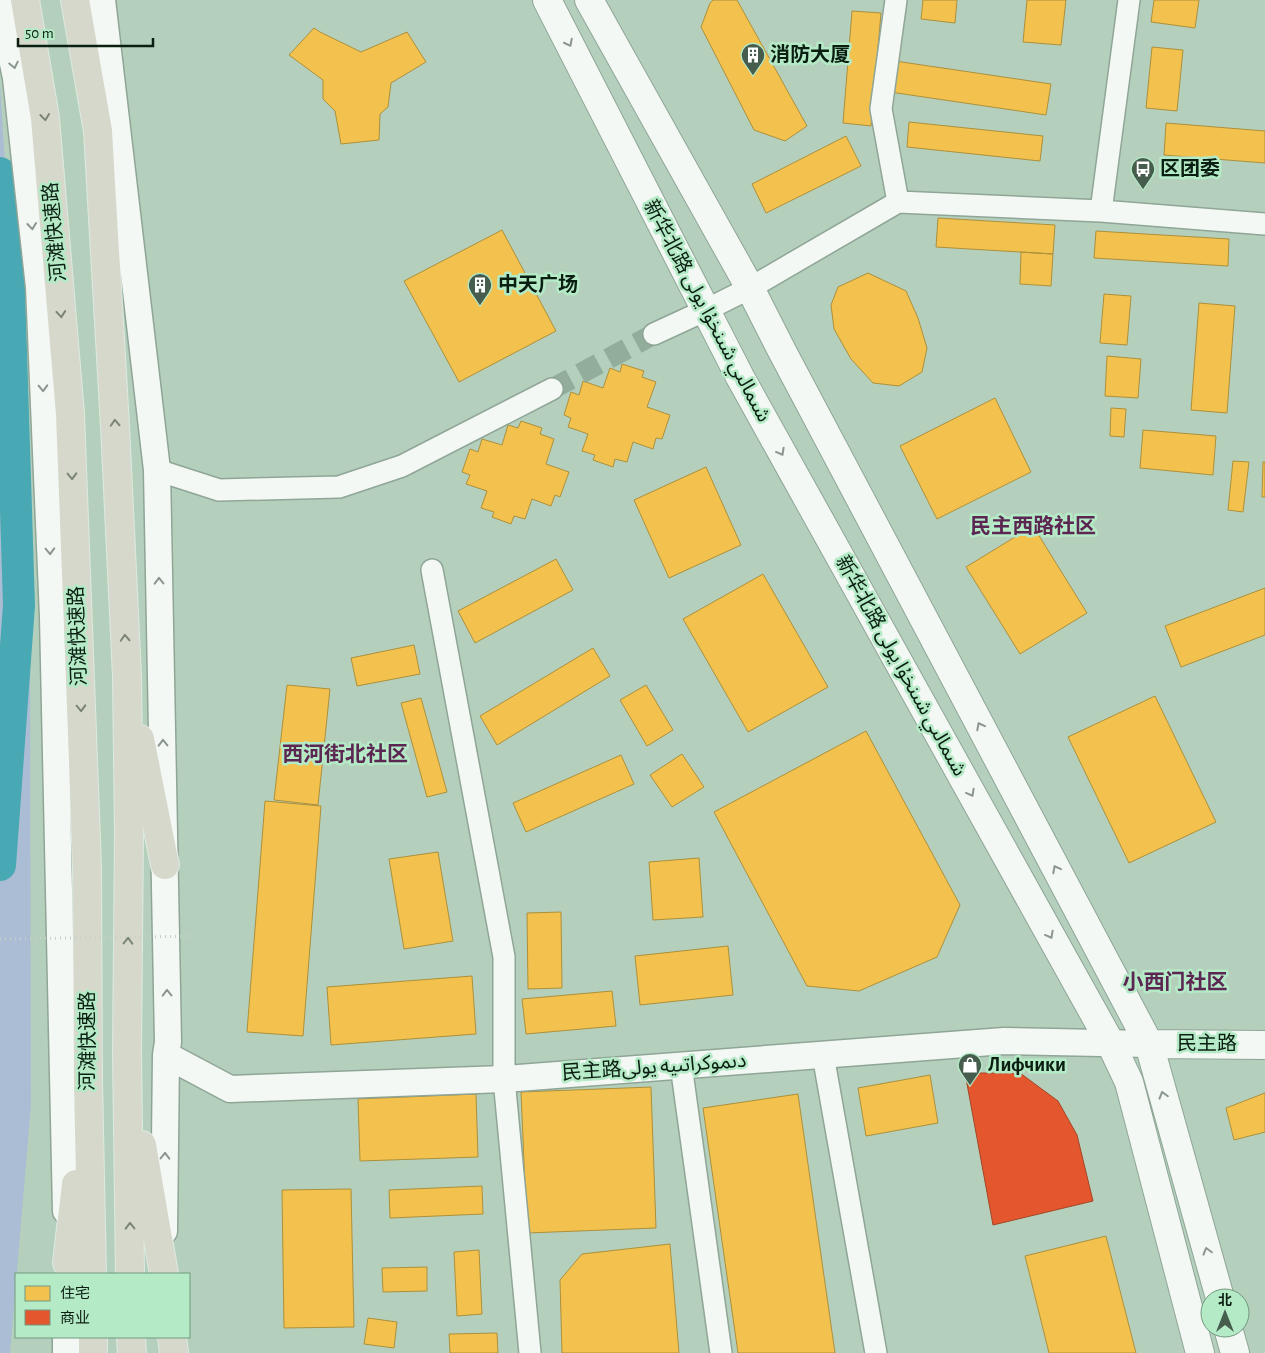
<svg xmlns="http://www.w3.org/2000/svg" width="1265" height="1353" font-family="'Alegreya Sans','Noto Sans Arabic','Noto Sans SC',sans-serif">
	<style>
		.green { fill: #abbdd4 }
		.homes { fill: #f2c14e; stroke: #ac903c }
		.shops { fill: #e4572e; stroke: #a34626 }
		.lines { fill: none; stroke-linecap: round; stroke-linejoin: round }
		.river { stroke: #48a8b3; stroke-width: 32 }
		.minor-tunnel { stroke: #92ad9b; stroke-width: 21; stroke-dasharray: 21 11; stroke-linecap: butt }
		.minor-casing { stroke: #8fa596; stroke-width: 24 }
		.tertiary-casing { stroke: #8fa596; stroke-width: 29 }
		.secondary-casing { stroke: #8fa596; stroke-width: 30 }
		.trunk-casing { stroke: #ddeae1; stroke-width: 30 }
		.minor { stroke: #f4f8f5; stroke-width: 21 }
		.tertiary { stroke: #f4f8f5; stroke-width: 26 }
		.secondary { stroke: #f4f8f5; stroke-width: 28 }
		.trunk { stroke: #d6d8cc; stroke-width: 28 }
		.path-bridge { stroke: #c6cfc9; stroke-width: 3; stroke-dasharray: 1 4; stroke-linecap: butt }
		.oneway { stroke: #8b968f }
		.oneway2 { stroke: #7a8578 }
		.labels { text-anchor: middle; dominant-baseline: central; stroke-width: 5; stroke-linejoin: round; paint-order: stroke }
		.poi-label { font-size: 20px; font-weight: bold; fill: #0a1f12; stroke: #b5eac6; text-anchor: start }
		.street-label { font-size: 20px; fill: #0a1f12; stroke: #b5eac6 }
		.neighbourhood-label { font-size: 21px; font-weight: bold; fill: #5c2652; stroke: #b5eac6 }
	</style>
	<rect width="100%" height="100%" fill="#b4d0bd"/>
	<path class="green" d="M0 83 30 569 31 1105 10 1353H0Z"/>
	<path class="homes" d="M713 0H737L807 126 785 141 754 130 701 27 710 3Z
		M923 0H957L955 23 921 19Z
		M1027 0H1066L1061 45 1023 42Z
		M1154 0H1199L1195 28 1151 22Z
		M852 11 881 13 871 126 843 123Z
		M314 28 320 32 361 52 407 32 426 62 391 83 388 107 380 114 379 140 341 144 335 111 323 99V80L289 55Z
		M1152 47 1183 50 1177 111 1146 108Z
		M895 61 1051 84 1046 115 890 92Z
		M909 122 1043 136 1040 161 907 147Z
		M1166 123 1265 131V163L1164 155Z
		M846 136 861 166 766 213 752 184Z
		M938 218 1055 225 1053 254 936 247Z
		M502 230 556 331 459 382 404 281Z
		M1096 231 1229 239 1228 266 1094 258Z
		M1021 252 1053 254 1051 286 1020 284Z
		M868 273 906 291 918 318 927 348 922 372 899 386 873 383 851 359 834 329 831 305 838 287Z
		M1104 294 1131 296 1127 345 1100 343Z
		M1199 303 1235 306 1227 413 1191 410Z
		M1107 356 1141 359 1138 398 1105 396Z
		M622 364 644 371 642 377 656 382 647 407 670 415 662 439 656 438 653 449 633 442 627 462 615 459 613 467 593 460 595 455 582 451 588 434 568 427 571 418 564 415 571 392 579 395 583 381 603 388 610 368 620 372Z
		M995 398 1031 472 937 519 900 446Z
		M1111 408 1126 409 1124 437 1110 436Z
		M521 421 542 428 540 434 554 439 546 464 569 472 560 497 555 495 551 506 532 499 525 519 514 516 511 524 492 517 494 512 481 508 487 491 466 484 470 475 462 472 470 449 478 452 482 439 502 445 508 425 518 428Z
		M1143 430 1216 436 1213 475 1140 468Z
		M1233 461 1249 462 1243 512 1228 510Z
		M1263 462H1265V497H1262Z
		M706 467 741 545 669 578 634 500Z
		M1033 526 1087 613 1020 654 966 567Z
		M556 559 573 590 475 643 458 611Z
		M763 574 828 687 748 732 683 619Z
		M1265 588V635L1181 667 1165 626Z
		M414 645 420 674 357 686 351 658Z
		M593 648 610 676 497 745 480 716Z
		M287 685 330 689 318 805 274 800Z
		M646 685 673 730 647 746 620 700Z
		M1155 696 1216 822 1129 863 1068 737Z
		M421 698 447 792 427 797 401 703Z
		M866 731 960 905 937 957 859 991 807 986 714 812Z
		M682 754 704 787 672 807 650 775Z
		M621 755 634 784 526 832 513 803Z
		M265 801 321 806 303 1036 247 1032Z
		M438 852 453 941 404 949 389 859Z
		M699 858 703 917 653 920 649 862Z
		M561 912 562 988 528 989 527 913Z
		M728 946 733 995 640 1005 635 956Z
		M472 976 476 1034 331 1045 327 987Z
		M612 991 616 1026 526 1034 522 999Z
		M930 1075 938 1123 866 1136 858 1088Z
		M651 1087 656 1228 527 1233 521 1092Z
		M1265 1093V1132L1234 1140 1226 1108Z
		M476 1094 478 1157 360 1161 358 1099Z
		M798 1094 835 1353H738L703 1108Z
		M482 1186 483 1214 390 1218 389 1190Z
		M351 1189 354 1327 284 1328 282 1190Z
		M1106 1236 1136 1353H1049L1025 1256Z
		M670 1244 679 1353H562L560 1280 582 1254Z
		M479 1250 482 1314 457 1316 454 1252Z
		M427 1267V1291L383 1292 382 1268Z
		M368 1318 397 1322 394 1348 364 1344Z
		M497 1333 498 1353H450L449 1334Z"/>
	<path class="shops" d="M965 1073H1020L1058 1101 1077 1135 1093 1201 993 1225Z"/>
	<g class="lines">
		<path class="river" d="M0 173 6 193 19 605 0 865"/>
		<path class="minor-tunnel" d="M552 389 654 334"/>
		<g class="minor-casing">
			<path id="minor" d="M896 0 881 109 898 202
				M1101 211 1129 0
				M654 334 706 310 750 288 898 202 1101 211 1265 224
				M157 470 219 490 339 487 402 466 552 389
				M432 570 504 957V1079L530 1353
				M823 1055 876 1353
				M681 1065 721 1353"/>
		</g>
		<g class="tertiary-casing">
			<path id="tertiary" d="M0 0 16 78 39 287 53 617 66 1211
				M102 0 157 470 168 1042 166 1055 164 1231
				M166 1055 230 1089 504 1079 1004 1041 1149 1044
				M66 1353V1337"/>
		</g>
		<g class="secondary-casing">
			<path id="secondary" d="M547 0 740 377 1111 1044 1129 1082 1200 1353
				M589 0 750 288 782 351 1149 1044 1220 1298
				M1149 1044 1265 1045
				M1228 1328 1235 1353"/>
		</g>
		<g class="trunk-casing">
			<path id="trunk" d="M25 0 45 118 70 414 87 867 88 1081 92 1274
				M75 0 98 131 115 426 127 676 129 833 127 1053 130 1274
				M140 739 165 865
				M142 1145 164 1274
				M67 1263 76 1184
				M93 1337V1353
				M131 1337 132 1353
				M172 1337 174 1353"/>
		</g>
		<use href="#minor" class="minor"/>
		<use href="#tertiary" class="tertiary"/>
		<use href="#secondary" class="secondary"/>
		<use href="#trunk" class="trunk"/>
		<path class="path-bridge" d="M0 939 203 936"/>
	</g>
	<defs><path id="oneway-chevron" d="M-2-3.5L2.5 0L-2 3.5" fill="none" stroke-width="1.6" stroke-linecap="round" stroke-linejoin="round" transform="scale(1.25)"/></defs>
	<g class="oneway">
		<use href="#oneway-chevron" transform="translate(569 43) rotate(63)"/>
		<use href="#oneway-chevron" transform="translate(14 65) rotate(78)"/>
		<use href="#oneway-chevron" transform="translate(32 226) rotate(84)"/>
		<use href="#oneway-chevron" transform="translate(43 388) rotate(88)"/>
		<use href="#oneway-chevron" transform="translate(781 452) rotate(61)"/>
		<use href="#oneway-chevron" transform="translate(50 551) rotate(88)"/>
		<use href="#oneway-chevron" transform="translate(159 581) rotate(-91)"/>
		<use href="#oneway-chevron" transform="translate(980 726) rotate(-118)"/>
		<use href="#oneway-chevron" transform="translate(163 743) rotate(-91)"/>
		<use href="#oneway-chevron" transform="translate(971 793) rotate(61)"/>
		<use href="#oneway-chevron" transform="translate(1056 869) rotate(-118)"/>
		<use href="#oneway-chevron" transform="translate(1050 935) rotate(61)"/>
		<use href="#oneway-chevron" transform="translate(167 993) rotate(-91)"/>
		<use href="#oneway-chevron" transform="translate(1163 1095) rotate(-106)"/>
		<use href="#oneway-chevron" transform="translate(165 1156) rotate(-89)"/>
		<use href="#oneway-chevron" transform="translate(1207 1251) rotate(-106)"/>
	</g>
	<g class="oneway2">
		<use href="#oneway-chevron" transform="translate(45 117) rotate(83)"/>
		<use href="#oneway-chevron" transform="translate(61 314) rotate(85)"/>
		<use href="#oneway-chevron" transform="translate(115 423) rotate(-93)"/>
		<use href="#oneway-chevron" transform="translate(72 476) rotate(88)"/>
		<use href="#oneway-chevron" transform="translate(125 638) rotate(-93)"/>
		<use href="#oneway-chevron" transform="translate(81 708) rotate(88)"/>
		<use href="#oneway-chevron" transform="translate(128 941) rotate(-89)"/>
		<use href="#oneway-chevron" transform="translate(130 1226) rotate(-91)"/>
	</g>
	<defs>
		<g id="building-pin" transform="scale(1.25)"><path d="M0 17L-7.5 6A9.5 9.5 0 1 1 7.5 6Z" fill="#465d4e" stroke="#b5eac6"/><path d="M-4-6H4V6H1V3H-1V6H-4ZM-2.5-4.3h1.7v1.8h-1.7ZM.8-4.3h1.7v1.8H.8ZM-2.5-1h1.7V.8h-1.7ZM.8-1h1.7V.8H.8Z" fill="#fff"/></g>
		<g id="bus-pin" transform="scale(1.25)"><path d="M0 17L-7.5 6A9.5 9.5 0 1 1 7.5 6Z" fill="#465d4e" stroke="#b5eac6"/><path d="M-5-6H5V4H4V6H2V4H-2V6H-4V4H-5ZM-3.5-4V0h7V-4ZM-3.5 1.2v1.5H-2V1.2ZM2 1.2v1.5H3.5V1.2Z" fill="#fff"/></g>
		<g id="shop-pin" transform="scale(1.25)"><path d="M0 17L-7.5 6A9.5 9.5 0 1 1 7.5 6Z" fill="#465d4e" stroke="#b5eac6"/><path d="M-5-2.5h2.3a2.7 3.5 0 0 1 5.4 0H5L5.5 6h-11ZM-1.5-2.5h3a1.5 2.3 0 0 0-3 0Z" fill="#fff"/></g>
	</defs>
	<g fill-rule="evenodd">
		<use href="#building-pin" x="753" y="55"/>
		<use href="#bus-pin" x="1143" y="169"/>
		<use href="#building-pin" x="480" y="285"/>
		<use href="#shop-pin" x="970" y="1065"/>
	</g>
	<g class="labels">
		<g class="poi-label">
			<text x="770" y="55">消防大厦</text>
			<text x="1160" y="169">区团委</text>
			<text x="498" y="285">中天广场</text>
			<text x="988" y="1065">Лифчики</text>
		</g>
		<g class="street-label">
			<text transform="translate(55 232) rotate(-95)">河滩快速路</text>
			<text transform="translate(707 311) rotate(62)">新华北路 شىمالىي شىنخۇا يولى</text>
			<text transform="translate(78 636) rotate(-92)">河滩快速路</text>
			<text transform="translate(901 666) rotate(61)">新华北路 شىمالىي شىنخۇا يولى</text>
			<text transform="translate(88 1041) rotate(-90)">河滩快速路</text>
			<text x="1207" y="1044">民主路</text>
			<text transform="translate(654 1067) rotate(-4)">民主路دىموكراتىيە يولى</text>
		</g>
		<g class="neighbourhood-label">
			<text x="1033" y="526">民主西路社区</text>
			<text x="345" y="754">西河街北社区</text>
			<text x="1175" y="982">小西门社区</text>
		</g>
	</g>
	<rect x="15" y="1273" width="175" height="65" fill="#b5eac6" stroke="#71997e"/>
	<rect x="25" y="1286" width="25" height="15" fill="#f2c14e" stroke="#71997e"/>
	<text x="60" y="1298" font-size="15" fill="#0a1f12">住宅</text>
	<rect x="25" y="1310" width="25" height="15" fill="#e4572e" stroke="#71997e"/>
	<text x="60" y="1323" font-size="15" fill="#0a1f12">商业</text>
	<g transform="translate(1225 1313)"><circle r="24" fill="#b5eac6" stroke="#71997e"/>
	<path d="M0-4L9 19L0 12L-9 19Z" fill="#465d4e"/>
	<text y="-8" font-size="14" font-weight="bold" text-anchor="middle" fill="#0a1f12">北</text>
	</g>
	<path d="M18 38v8h135v-8" fill="none" stroke="#0a1f12" stroke-width="2.5"/>
	<text x="25" y="38" font-size="15" fill="#0a1f12" stroke="#b5eac6" stroke-width="4" paint-order="stroke">50 m</text>
</svg>
